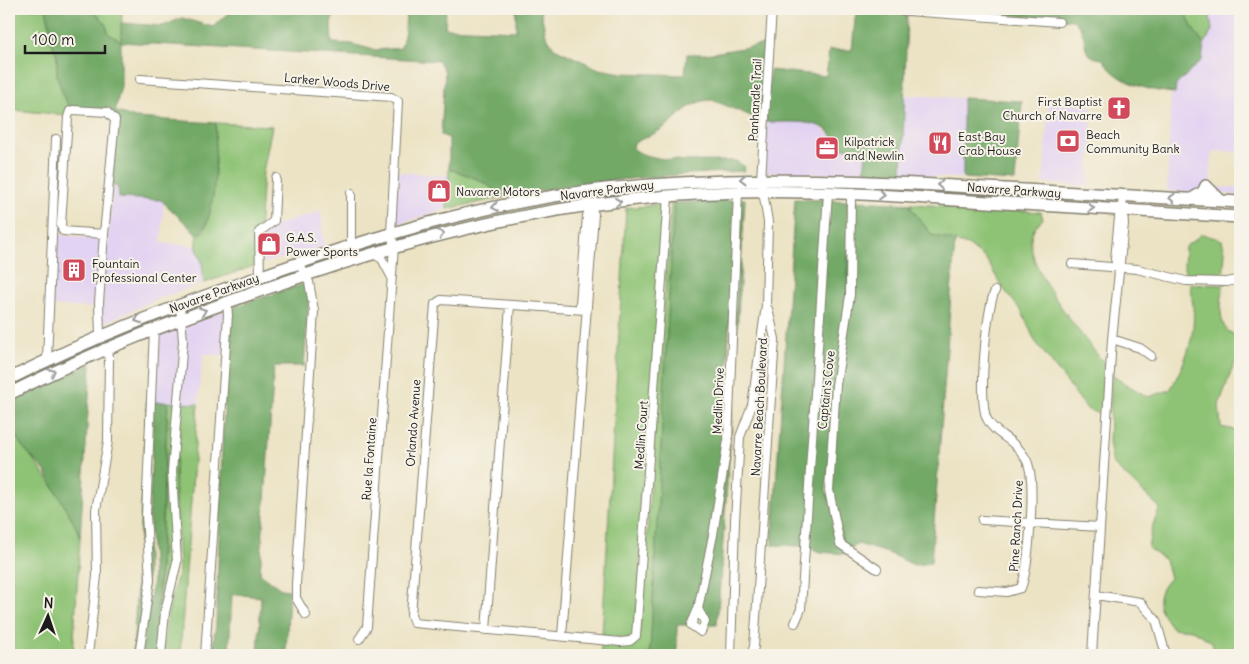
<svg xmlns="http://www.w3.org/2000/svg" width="1249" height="664" font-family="Delius,sans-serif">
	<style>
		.built { fill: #e3d3f2 }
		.green { fill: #8ec375; stroke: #557048 }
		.forest { fill: #72a966; stroke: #476241 }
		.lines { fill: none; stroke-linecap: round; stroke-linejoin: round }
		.minor-casing { stroke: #848070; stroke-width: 10 }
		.highway-casing { stroke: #848070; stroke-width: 14 }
		.minor { stroke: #fff; stroke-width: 8 }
		.highway { stroke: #fff; stroke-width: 11 }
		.oneway { stroke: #999 }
		.labels { text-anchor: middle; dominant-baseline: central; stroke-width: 4; stroke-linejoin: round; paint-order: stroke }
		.street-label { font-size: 12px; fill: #1c1c1c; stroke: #f7f3e8 }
		.poi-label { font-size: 12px; fill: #1c1c1c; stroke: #f7f3e8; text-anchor: start }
	</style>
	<rect width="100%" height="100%" fill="#f7f3e8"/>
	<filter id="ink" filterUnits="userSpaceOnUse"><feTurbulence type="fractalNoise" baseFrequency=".02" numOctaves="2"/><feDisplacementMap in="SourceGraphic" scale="10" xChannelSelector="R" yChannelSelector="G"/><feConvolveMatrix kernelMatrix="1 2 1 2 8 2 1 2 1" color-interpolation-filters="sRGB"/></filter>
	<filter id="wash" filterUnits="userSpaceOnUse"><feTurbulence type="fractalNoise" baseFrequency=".0096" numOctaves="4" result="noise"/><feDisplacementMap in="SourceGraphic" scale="20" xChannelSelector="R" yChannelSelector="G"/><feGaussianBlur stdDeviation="1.12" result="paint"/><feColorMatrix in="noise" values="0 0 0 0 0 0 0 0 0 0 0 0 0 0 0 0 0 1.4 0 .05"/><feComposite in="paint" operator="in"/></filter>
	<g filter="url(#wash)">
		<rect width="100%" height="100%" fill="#ece3c4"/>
		<path class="built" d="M1209 9H1240V152L1212 151 1210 184 1213 187 1240 188V195L1167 191 1171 93H1175L1176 85 1202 60 1203 47 1208 38 1210 16Z
			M905 95 963 98V178L902 176Z
			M1049 103 1092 106 1089 186 1043 183Z
			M795 121 818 125 834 138 836 147 866 151 864 175 765 172 766 122Z
			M397 172 449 176 447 209 394 225Z
			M112 186 118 187 119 198 161 200 164 203 161 243 196 246 202 262 204 283 162 297 101 324Z
			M321 211 324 247 263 263 262 234 271 227Z
			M55 234 102 240 96 308 52 306Z
			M225 310 223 355 203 354 198 404 181 403 185 325Z
			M180 327 176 403 154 402 156 336Z"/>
		<path class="green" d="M9 9H46L50 26 49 36 57 55V75L70 108 66 115 13 110 10 152Z
			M90 9H122L121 42 109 34 104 21Z
			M1184 9H1209L1212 30 1204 45 1193 29Z
			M216 123 272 126 263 172 257 265 204 283 202 262 196 246 198 235 204 231 208 220 214 180Z
			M449 169C465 174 492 182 501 198L447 209Z
			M671 203H674L650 655H601V643L620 645 640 633Z
			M666 204 635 632 629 638 602 636 626 208Z
			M912 204 1041 212 1043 219C1037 224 1032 230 1031 238 1026 270 1087 341 1107 367L1104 415 1088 410 1035 341 1022 312 1002 287 986 259 968 245 932 235 910 207Z
			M1202 234 1222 240 1225 252 1223 279 1187 278 1184 268 1185 247Z
			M1189 284 1223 285C1222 304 1214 332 1240 336V363L1234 364 1219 405 1221 427 1240 431V655H1215L1212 642 1192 630 1172 628C1158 609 1152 597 1170 578L1165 560 1148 548 1152 527 1160 508 1113 464 1109 442 1112 373 1117 379 1148 397 1170 390C1190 354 1200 325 1189 284Z
			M168 402 176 403 174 562 158 655H156Z
			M181 403 198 404 180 655H163L168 613 179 570 175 471Z
			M9 425C33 463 65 494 80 538L73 655H9Z"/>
		<path class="forest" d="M46 9H90L104 21 109 34 121 41V23L163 26 182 18 213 27 229 12 253 9H348L346 13H335L331 23 332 43 352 44 374 50 401 48 405 31 406 9H446L445 28 516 31V9H540L546 35 554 48 599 69 622 73 685 75 687 54H706L767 44 761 120 712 100C689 100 679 118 662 129 653 135 643 138 634 143L633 148C647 164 713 161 736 161L745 167 744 171C662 175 581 181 501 198 492 182 465 174 449 169V138L441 135 445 72 439 61 121 42V86L115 111 135 118 216 123C214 151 220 216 198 235L161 200 119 198 118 187 112 186 117 118 107 109 70 108 64 98 57 75V55L49 36 50 26Z
			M982 9H1184L1193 29 1204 45 1202 60 1176 85 1175 93C1149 91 1116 83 1103 59 1080 57 1089 44 1081 30 1080 26 1076 23 1073 20L986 13Z
			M856 10 907 14 902 176 864 175 866 151 836 147C834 116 787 123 766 122L770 70 826 76 829 50H852Z
			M963 98 1022 101 1015 181 963 178Z
			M740 199H745L731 433Z
			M795 199 848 201V294L826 490 847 552 843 554 821 552 801 546 772 545Z
			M734 200 725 440 710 535 696 607 689 625H677V655H650L674 203Z
			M854 201 912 204 910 207 932 235 955 241 931 563 914 565 888 553 858 544 852 548 843 542 831 490Z
			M307 283 309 293 304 366H274L260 574 281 589 289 590 286 655H258L261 597 232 594 229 655H211L216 626 222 449 230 308Z
			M91 364 80 538 76 527 45 471 22 446 9 425V403Z
			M147 401V580L138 655H133Z
			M154 402H168L155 655H144L142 649 153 580 149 515Z
			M730 443 717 625H706L701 609Z"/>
	</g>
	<g filter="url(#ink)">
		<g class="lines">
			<g class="minor-casing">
				<path id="minor" d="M879 9 1059 22
					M140 79 391 97 398 101 391 233 394 246 367 627 359 639
					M73 110 107 112 115 120 104 234 63 231 61 225 68 117 70 111Z
					M351 193V245
					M851 194 850 295 836 385 829 490 840 544 877 569
					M372 253 382 259 391 276
					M299 263 309 282 314 311 296 584V598L306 615
					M1072 264 1137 269 1186 281 1227 282 1240 279
					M1118 267 1115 259 1120 207
					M260 276 259 232 274 221 276 178
					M585 310 441 300 435 304 411 615 414 623 621 642 630 641 636 636 668 197
					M585 310 580 304 587 216 590 205
					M100 335 99 303 104 234
					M1112 339 1140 348 1151 356
					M47 360 56 139
					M982 520 1100 527
					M978 590 1007 592 1021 588C1029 568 1035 488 1029 467 1028 462 1025 457 1022 453 1013 439 994 434 987 419 978 402 986 308 995 291
					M1096 595 1140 602 1156 620 1166 655
					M698 609 705 622 701 632 691 625 698 609 713 535 728 440 738 192
					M795 623 801 609 828 193
					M486 630 510 305
					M562 636 594 214 590 205
					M88 655 97 576 96 510 108 441 109 358 104 348
					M141 655 140 649 150 580 146 515 154 329
					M161 655 165 612 177 562 172 471 183 341 180 305
					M205 655 228 315 227 302
					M731 655 735 521 740 437 752 405 766 305 768 222 761 179 772 9
					M751 655 754 647 775 339 768 309
					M1092 655 1112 339 1124 224 1122 195"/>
			</g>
			<g class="highway-casing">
				<path id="highway" d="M1192 199 1203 192 1206 186 1221 201
					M9 379C90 338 170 308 256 278 369 238 485 202 606 189 735 175 858 180 986 188 1071 193 1156 197 1240 202
					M9 394C92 352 174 321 262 290 420 234 569 197 739 192 811 190 883 195 955 200 1050 206 1145 212 1240 217"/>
			</g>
			<use href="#minor" class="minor"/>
			<use href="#highway" class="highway"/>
		</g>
		<defs><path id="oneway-chevron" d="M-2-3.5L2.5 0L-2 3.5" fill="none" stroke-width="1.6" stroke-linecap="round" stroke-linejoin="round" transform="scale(1.25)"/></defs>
		<g class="oneway">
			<use href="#oneway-chevron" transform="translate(743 179) rotate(179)"/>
			<use href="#oneway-chevron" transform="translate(940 185) rotate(-177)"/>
			<use href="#oneway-chevron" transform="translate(882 195) rotate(4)"/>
			<use href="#oneway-chevron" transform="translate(1172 198) rotate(-177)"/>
			<use href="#oneway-chevron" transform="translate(618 202) rotate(-6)"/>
			<use href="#oneway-chevron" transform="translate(495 207) rotate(169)"/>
			<use href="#oneway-chevron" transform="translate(1091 208) rotate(4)"/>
			<use href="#oneway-chevron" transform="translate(441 234) rotate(-15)"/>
			<use href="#oneway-chevron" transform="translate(203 311) rotate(-20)"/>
			<use href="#oneway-chevron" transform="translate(138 320) rotate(160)"/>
			<use href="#oneway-chevron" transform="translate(52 372) rotate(-26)"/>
		</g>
	</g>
	<defs>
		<g id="church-square" transform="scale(1.25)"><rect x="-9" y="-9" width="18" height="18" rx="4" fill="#d1495b" stroke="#f7f3e8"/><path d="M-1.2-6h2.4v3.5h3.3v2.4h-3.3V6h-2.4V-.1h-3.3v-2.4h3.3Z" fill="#fff"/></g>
		<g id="bank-square" transform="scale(1.25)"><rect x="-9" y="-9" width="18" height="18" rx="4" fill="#d1495b" stroke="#f7f3e8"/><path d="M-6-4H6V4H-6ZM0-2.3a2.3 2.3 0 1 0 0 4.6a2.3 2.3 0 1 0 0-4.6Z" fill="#fff"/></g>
		<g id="restaurant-square" transform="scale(1.25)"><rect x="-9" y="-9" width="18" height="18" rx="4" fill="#d1495b" stroke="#f7f3e8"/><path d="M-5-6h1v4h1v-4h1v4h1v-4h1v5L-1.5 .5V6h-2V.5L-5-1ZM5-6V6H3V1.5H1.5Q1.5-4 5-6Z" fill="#fff"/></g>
		<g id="office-square" transform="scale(1.25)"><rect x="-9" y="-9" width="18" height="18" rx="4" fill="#d1495b" stroke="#f7f3e8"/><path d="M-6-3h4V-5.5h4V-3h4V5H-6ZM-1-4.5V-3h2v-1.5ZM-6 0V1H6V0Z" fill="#fff"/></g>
		<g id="shop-square" transform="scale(1.25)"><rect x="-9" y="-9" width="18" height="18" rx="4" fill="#d1495b" stroke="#f7f3e8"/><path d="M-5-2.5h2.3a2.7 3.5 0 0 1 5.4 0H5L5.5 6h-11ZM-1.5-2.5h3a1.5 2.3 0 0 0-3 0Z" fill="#fff"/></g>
		<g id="building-square" transform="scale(1.25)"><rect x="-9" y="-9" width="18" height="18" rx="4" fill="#d1495b" stroke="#f7f3e8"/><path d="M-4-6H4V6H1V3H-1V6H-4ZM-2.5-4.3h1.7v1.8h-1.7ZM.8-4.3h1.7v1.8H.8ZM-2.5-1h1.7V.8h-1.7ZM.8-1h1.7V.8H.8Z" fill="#fff"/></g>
	</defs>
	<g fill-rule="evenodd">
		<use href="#church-square" x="1119" y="108"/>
		<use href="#bank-square" x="1068" y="141"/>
		<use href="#restaurant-square" x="940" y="143"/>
		<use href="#office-square" x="827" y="148"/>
		<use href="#shop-square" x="439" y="191"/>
		<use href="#shop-square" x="269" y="244"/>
		<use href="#building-square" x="74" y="270"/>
	</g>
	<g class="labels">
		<g class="street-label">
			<text transform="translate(337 82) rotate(5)">Larker Woods Drive</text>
			<text transform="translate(755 100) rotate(-87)">Panhandle Trail</text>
			<text transform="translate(607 190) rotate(-7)">Navarre Parkway</text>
			<text transform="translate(1014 190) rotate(4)">Navarre Parkway</text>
			<text transform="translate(214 293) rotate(-20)">Navarre Parkway</text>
			<text transform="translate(826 390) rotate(-84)">Captain's Cove</text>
			<text transform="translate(718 401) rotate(-88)">Medlin Drive</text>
			<text transform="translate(759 407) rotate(-87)">Navarre Beach Boulevard</text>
			<text transform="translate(413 423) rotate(-86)">Orlando Avenue</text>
			<text transform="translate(641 435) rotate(-86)">Medlin Court</text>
			<text transform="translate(369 459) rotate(-86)">Rue la Fontaine</text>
			<text transform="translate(1016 526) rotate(-87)">Pine Ranch Drive</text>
		</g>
		<g class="poi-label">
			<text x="1102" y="101" text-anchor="end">First Baptist<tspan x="1102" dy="14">Church of Navarre</tspan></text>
			<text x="1086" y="134">Beach<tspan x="1086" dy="14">Community Bank</tspan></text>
			<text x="958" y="136">East Bay<tspan x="958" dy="14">Crab House</tspan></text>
			<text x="844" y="141">Kilpatrick<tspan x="844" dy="14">and Newlin</tspan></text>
			<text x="456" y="191">Navarre Motors</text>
			<text x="286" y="237">G.A.S.<tspan x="286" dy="14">Power Sports</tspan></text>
			<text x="92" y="263">Fountain<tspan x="92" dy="14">Professional Center</tspan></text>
		</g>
	</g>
	<rect width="1249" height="664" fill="none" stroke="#f7f3e8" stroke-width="30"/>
	<g transform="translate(48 616) rotate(3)" stroke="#f7f3e8" stroke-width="4" paint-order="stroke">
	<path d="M0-4L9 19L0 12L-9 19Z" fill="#1c1c1c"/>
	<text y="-8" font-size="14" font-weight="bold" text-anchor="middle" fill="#1c1c1c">N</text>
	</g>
	<path d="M25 45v8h80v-8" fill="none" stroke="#1c1c1c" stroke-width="2.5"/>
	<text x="32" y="45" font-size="15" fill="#1c1c1c" stroke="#f7f3e8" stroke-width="4" paint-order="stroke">100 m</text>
</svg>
